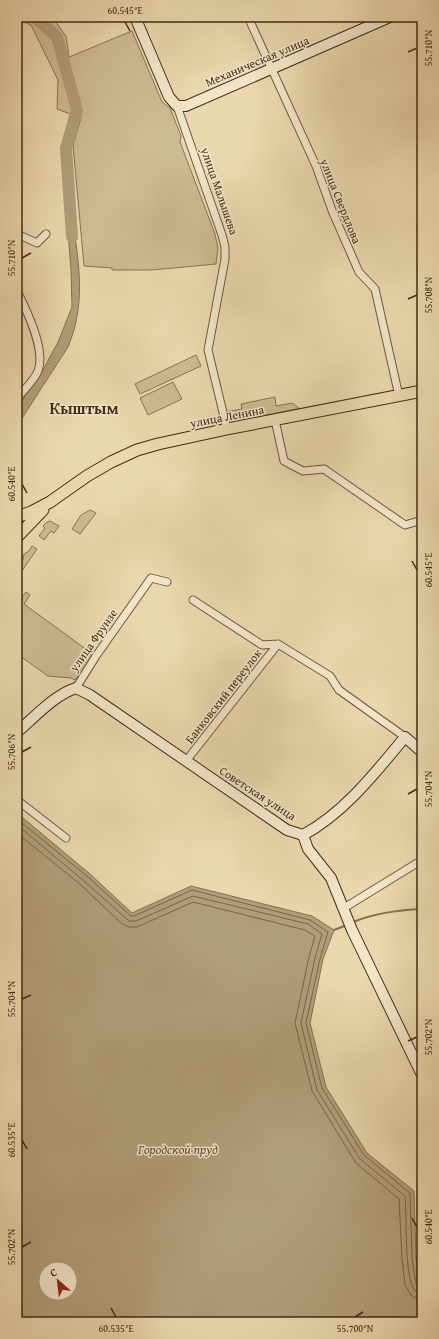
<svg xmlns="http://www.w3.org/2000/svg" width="439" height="1339" font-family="'Gentium Book Plus',serif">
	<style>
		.green { fill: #ceba93; stroke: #887254 }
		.water { fill: #b29d79; stroke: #866f51; fill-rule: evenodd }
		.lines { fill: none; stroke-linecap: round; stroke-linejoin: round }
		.shore { stroke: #7a6447; stroke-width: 1 }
		.stream { stroke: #866f51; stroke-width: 2 }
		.river { stroke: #b29d79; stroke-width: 12 }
		.street-casing { stroke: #6d563b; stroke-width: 9 }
		.secondary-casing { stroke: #432b15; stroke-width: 12 }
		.primary-casing { stroke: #432b15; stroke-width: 13 }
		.street { stroke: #f2e5ca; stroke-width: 7 }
		.secondary { stroke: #f2e5ca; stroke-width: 10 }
		.primary { stroke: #ebd7ad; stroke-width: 11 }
		.ticks { fill: none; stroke: #432b15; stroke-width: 1.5 }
		.labels { text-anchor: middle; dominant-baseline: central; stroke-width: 3; stroke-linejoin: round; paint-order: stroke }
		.street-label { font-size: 12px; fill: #432b15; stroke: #f2e5ca }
		.water-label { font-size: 13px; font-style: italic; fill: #5f482e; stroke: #f2e5ca }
		.district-label { font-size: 16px; font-weight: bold; fill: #432b15; stroke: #f2e5ca }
		.neatline { fill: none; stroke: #432b15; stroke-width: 1.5 }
		.ticks-label { font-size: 10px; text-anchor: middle; fill: #432b15 }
	</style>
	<rect width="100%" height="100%" fill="#ebd7ad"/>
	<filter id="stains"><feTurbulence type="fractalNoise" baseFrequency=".005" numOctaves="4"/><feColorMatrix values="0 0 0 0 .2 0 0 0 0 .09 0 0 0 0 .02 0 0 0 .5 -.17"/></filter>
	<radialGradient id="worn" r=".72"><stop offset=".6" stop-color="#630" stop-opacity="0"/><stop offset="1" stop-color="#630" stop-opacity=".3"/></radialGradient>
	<path class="green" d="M17 17H52L66 36 69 57 132 31 162 102 170 108 181 136 180 142 215 234 218 248 216 264 152 270H112V268L84 266 73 145 81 118 57 109 58 80 31 25 17 19Z
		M196 355 201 366 140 394 135 384Z
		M173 382 182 399 148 415 140 398Z
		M275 397 276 406 292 403 303 411 232 424 228 422 225 412 242 409 241 404Z
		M90 510 96 513 80 534 72 529 81 515Z
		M50 521 59 526 54 533 51 531 44 540 39 536 45 528 43 526 47 522Z
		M32 546 37 549 17 578 18 562 23 560 24 554 29 551Z
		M26 592 30 595 24 604 94 655 75 680 71 678 48 676 17 654V600L19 601Z"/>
	<path class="water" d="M67 219 73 221C79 266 86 304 68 347L17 426V408L44 368 58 342 72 307 71 270Z
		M17 813 90 874 132 913 191 886 312 916 334 930 323 959 310 1023 326 1087 367 1153 414 1191 416 1258 422 1296V1322H17ZM46 1269H70V1293H46Z"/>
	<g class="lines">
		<path class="shore" d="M17 819 88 877 131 916H134L192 890 310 920 328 932 320 959 306 1023 322 1088 364 1155 410 1193 412 1258 416 1284 419 1287H422
			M17 825 84 881 129 921H136L193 896 308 924 322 934 315 958 301 1023 317 1090 360 1159 405 1196C407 1214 404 1280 415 1291L422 1292
			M17 833 81 885 121 923 129 927H137L193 902 305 930 315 936 309 957 295 1023 312 1091 356 1163 399 1199 402 1259 405 1285 411 1295 416 1298H422"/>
		<path class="stream" d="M353 922C375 913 398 910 422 909
			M334 930 347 925"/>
		<path class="river" d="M35 17 57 37 77 110 66 148 72 237"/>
		<g class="street-casing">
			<path id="street" d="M248 17 316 166 333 213 359 272 375 289 399 396
				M177 106 222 235 225 247V259L208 350 227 429
				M17 234 37 243 46 234
				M17 291C27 311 46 350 38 371 34 381 23 390 17 399
				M275 420 284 461 303 471 324 469 405 525 422 520
				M193 600 262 645 278 644 330 676 339 690 405 737
				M76 688 96 656 151 578 167 582
				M186 761 278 644
				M17 800 66 838
				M344 908 422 860"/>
		</g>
		<g class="secondary-casing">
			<path id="secondary" d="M135 17 169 97 177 106H186L390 17
				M17 732C34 718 54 695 76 688L90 695 287 830 303 835
				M303 835 308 849 331 878 352 930 422 1075
				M303 835C344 813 376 772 405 737L422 752"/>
		</g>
		<g class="primary-casing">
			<path id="primary" d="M17 517 31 512 50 502 87 476 111 462 137 450 158 444 227 429 422 391
				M17 537 43 510"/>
		</g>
		<use href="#street" class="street"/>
		<use href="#secondary" class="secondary"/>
		<use href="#primary" class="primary"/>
	</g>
	<path class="ticks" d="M125 22 130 31M408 52 417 48M22 258 31 253M408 299 417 295M22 484 27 493M412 561 417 570M22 752 31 747M408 794 417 789M22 999 31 995M408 1041 417 1037M22 1140 27 1149M412 1218 417 1227M22 1247 31 1242M111 1308 116 1317M355 1317 363 1312"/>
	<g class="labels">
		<g class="street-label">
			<text transform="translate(257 61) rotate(-23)">Механическая улица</text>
			<text transform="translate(220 191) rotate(71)">улица Малышева</text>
			<text transform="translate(341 201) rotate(68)">улица Свердлова</text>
			<text transform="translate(227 416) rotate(-11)">улица Ленина</text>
			<text transform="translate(93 640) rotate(-55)">улица Фрунзе</text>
			<text transform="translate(223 696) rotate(-52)">Банковский переулок</text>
			<text transform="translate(258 793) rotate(33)">Советская улица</text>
		</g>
		<g class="water-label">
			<text x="178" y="1149">Городской пруд</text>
		</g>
		<g class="district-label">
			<text x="84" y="408">Кыштым</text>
		</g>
	</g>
	<rect width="439" height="1339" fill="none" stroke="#ebd7ad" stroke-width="44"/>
	<g transform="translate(58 1281) rotate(332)"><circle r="19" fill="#f2e5ca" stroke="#ac9b82"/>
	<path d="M0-3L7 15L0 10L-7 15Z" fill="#8f2418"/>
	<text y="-6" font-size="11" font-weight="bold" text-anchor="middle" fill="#432b15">С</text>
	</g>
	<rect x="22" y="22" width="395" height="1295" class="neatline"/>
	<g class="ticks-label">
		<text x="125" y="14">60.545°E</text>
		<text transform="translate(428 48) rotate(-90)" y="4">55.710°N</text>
		<text transform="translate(11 258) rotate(-90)" y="4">55.710°N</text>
		<text transform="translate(428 295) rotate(-90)" y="4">55.708°N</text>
		<text transform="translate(11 484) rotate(-90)" y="4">60.540°E</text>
		<text transform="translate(428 570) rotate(-90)" y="4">60.545°E</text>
		<text transform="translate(11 752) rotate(-90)" y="4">55.706°N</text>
		<text transform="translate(428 789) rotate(-90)" y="4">55.704°N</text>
		<text transform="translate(11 999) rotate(-90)" y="4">55.704°N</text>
		<text transform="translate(428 1037) rotate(-90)" y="4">55.702°N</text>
		<text transform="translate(11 1140) rotate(-90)" y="4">60.535°E</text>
		<text transform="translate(428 1227) rotate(-90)" y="4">60.540°E</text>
		<text transform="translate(11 1247) rotate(-90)" y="4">55.702°N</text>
		<text x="116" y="1332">60.535°E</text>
		<text x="355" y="1332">55.700°N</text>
	</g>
	<rect width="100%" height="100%" filter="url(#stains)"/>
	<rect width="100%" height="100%" fill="url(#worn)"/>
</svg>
